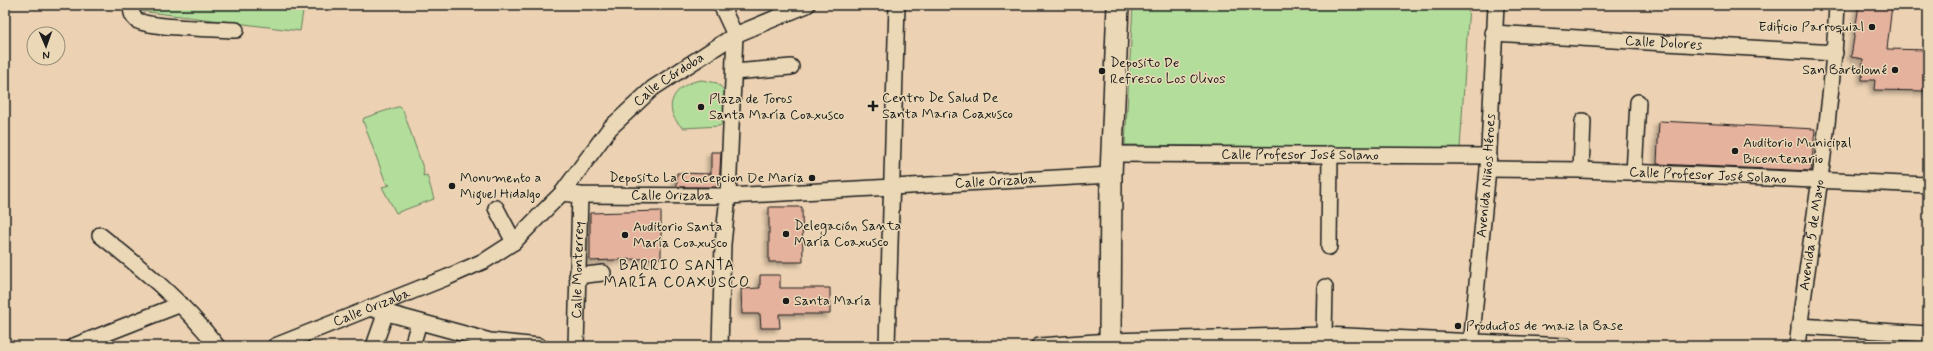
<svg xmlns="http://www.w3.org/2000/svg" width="1933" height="351" font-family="Mynerve,sans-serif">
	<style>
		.green { fill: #b2dd9a; stroke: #677c5b }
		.building { fill: #e5b29d; stroke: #1c1c1c; filter: url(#shadow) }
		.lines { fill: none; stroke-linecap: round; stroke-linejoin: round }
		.street-casing { stroke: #1c1c1c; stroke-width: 18 }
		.secondary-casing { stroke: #1c1c1c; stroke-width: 24 }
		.street { stroke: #ead8b6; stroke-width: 15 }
		.secondary { stroke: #ead8b6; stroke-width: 21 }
		.poi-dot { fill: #1c1c1c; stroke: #ead8b6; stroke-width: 1.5 }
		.labels { text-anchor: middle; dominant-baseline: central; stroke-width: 3; stroke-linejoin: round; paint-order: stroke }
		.poi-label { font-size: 14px; fill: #1c1c1c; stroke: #ead8b6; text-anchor: start }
		.street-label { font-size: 14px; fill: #1c1c1c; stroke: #ead8b6 }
		.neighbourhood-label { font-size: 15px; letter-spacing: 1px; fill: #1c1c1c; stroke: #ead8b6 }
	</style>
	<defs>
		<filter id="shadow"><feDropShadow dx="-3.5" dy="3.5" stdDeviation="2" flood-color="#0004"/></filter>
	</defs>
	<rect width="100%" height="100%" fill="#ecd2b3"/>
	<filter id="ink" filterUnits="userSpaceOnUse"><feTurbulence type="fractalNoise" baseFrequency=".025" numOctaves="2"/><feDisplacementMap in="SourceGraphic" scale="8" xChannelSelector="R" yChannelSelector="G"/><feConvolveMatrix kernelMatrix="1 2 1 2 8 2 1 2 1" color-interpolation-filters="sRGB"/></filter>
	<g filter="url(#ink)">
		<path class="green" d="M140 5H304L300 31 140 11Z
			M1133 5H1469L1460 149 1125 145Z
			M702 80 717 83 728 94 727 115 720 126 683 128C659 108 675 83 702 80Z
			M397 107H400L403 110 424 171 423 176 427 175 434 199 396 213 382 187 390 185 386 183 363 121 364 118Z"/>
		<path class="building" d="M1859 5H1892L1887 49 1928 50V91L1874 90 1875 80H1862L1863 59 1851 57Z
			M1659 121 1815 129 1811 171 1657 164Z
			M711 152H721L719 187H677V173L711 174Z
			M769 207H802L803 262H769Z
			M661 211V258L590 261V213Z
			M760 275H780V288H830V314H779L780 328H761L760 314H742L741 289 760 288Z"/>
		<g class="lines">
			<g class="street-casing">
				<g id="street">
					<path d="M131 5C131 9 132 17 136 20 149 28 216 29 236 30"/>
					<path id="s1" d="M1493 33 1835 53"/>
					<path d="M734 72 791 67"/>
					<path id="s2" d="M1112 154 1489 156"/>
					<path id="s3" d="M1488 169 1581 170 1928 185"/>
					<path d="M1581 170 1583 121"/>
					<path d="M1634 173 1638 102"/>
					<path id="s4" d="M562 193 580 195 728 196 1111 175"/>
					<path d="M496 208 514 242"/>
					<path d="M100 235C144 270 183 302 217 346"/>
					<path d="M1329 247 1330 154"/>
					<path d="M577 276 603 273"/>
					<path d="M369 308 490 341 539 346"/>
					<path d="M1799 326 1928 334"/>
					<path d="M1324 335 1325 287"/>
					<path d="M74 346 181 304"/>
					<path id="s5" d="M275 346 448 277 486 260 514 242 542 213 562 193 610 128 653 88 735 35 807 5"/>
					<path d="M374 346 386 312"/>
					<path d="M412 346 419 322"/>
					<path id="s6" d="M576 346 580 195"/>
					<path d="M720 346 723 244 728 196 735 35 721 5"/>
					<path d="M887 346 897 5"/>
					<path d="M1039 346 1110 341 1324 335 1566 346"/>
					<path id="s7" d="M1471 346 1488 169 1496 5"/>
					<path id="s8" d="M1797 346C1811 232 1832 120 1837 5"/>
				</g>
			</g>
			<g class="secondary-casing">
				<path id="secondary" d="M1110 346 1111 175 1118 5"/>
			</g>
			<use href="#street" class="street"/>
			<use href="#secondary" class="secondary"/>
		</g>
	</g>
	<g class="poi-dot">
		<circle cx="1872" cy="27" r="4"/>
		<circle cx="1895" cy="70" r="4"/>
		<circle cx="1102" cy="71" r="4"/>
		<path d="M871 100h4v4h4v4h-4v4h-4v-4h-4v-4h4z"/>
		<circle cx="701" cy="107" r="4"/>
		<circle cx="1735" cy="151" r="4"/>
		<circle cx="812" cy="178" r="4"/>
		<circle cx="452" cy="186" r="4"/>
		<circle cx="786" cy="234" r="4"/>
		<circle cx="625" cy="235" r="4"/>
		<circle cx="786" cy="301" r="4"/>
		<circle cx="1458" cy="326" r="4"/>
	</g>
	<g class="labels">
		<g class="poi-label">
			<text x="1864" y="27" text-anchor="end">Edificio Parroquial</text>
			<text x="1110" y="63">Deposito De<tspan x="1110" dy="16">Refresco Los Olivos</tspan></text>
			<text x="1887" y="70" text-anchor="end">San Bartolomé</text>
			<text x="882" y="98">Centro De Salud De<tspan x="882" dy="16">Santa Maria Coaxusco</tspan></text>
			<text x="709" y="99">Plaza de Toros<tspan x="709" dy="16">Santa María Coaxusco</tspan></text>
			<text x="1743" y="143">Auditorio Municipal<tspan x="1743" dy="16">Bicentenario</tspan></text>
			<text x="460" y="178">Monumento a<tspan x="460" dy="16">Miguel Hidalgo</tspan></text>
			<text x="804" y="178" text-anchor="end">Deposito La Concepcion De Maria</text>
			<text x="794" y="226">Delegación Santa<tspan x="794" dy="16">María Coaxusco</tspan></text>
			<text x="633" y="227">Auditorio Santa<tspan x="633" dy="16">María Coaxusco</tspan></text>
			<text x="794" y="301">Santa María</text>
			<text x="1466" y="326">Productos de maiz la Base</text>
		</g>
		<g class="street-label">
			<text stroke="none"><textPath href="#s1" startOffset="171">Calle Dolores</textPath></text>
			<text stroke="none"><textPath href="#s5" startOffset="487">Calle Córdoba</textPath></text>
			<text stroke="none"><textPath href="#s2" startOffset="188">Calle Profesor José Solano</textPath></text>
			<text stroke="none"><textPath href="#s7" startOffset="171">Avenida Niños Héroes</textPath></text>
			<text stroke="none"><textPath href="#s3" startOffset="220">Calle Profesor José Solano</textPath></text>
			<text stroke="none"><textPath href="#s4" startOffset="434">Calle Orizaba</textPath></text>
			<text stroke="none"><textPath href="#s4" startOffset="110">Calle Orizaba</textPath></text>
			<text stroke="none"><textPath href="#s8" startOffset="112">Avenida 5 de Mayo</textPath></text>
			<text stroke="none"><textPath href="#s6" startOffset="76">Calle Monterrey</textPath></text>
			<text stroke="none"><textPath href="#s5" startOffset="104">Calle Orizaba</textPath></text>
		</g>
		<g class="neighbourhood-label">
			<text x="677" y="266">BARRIO SANTA<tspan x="677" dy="17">MARÍA COAXUSCO</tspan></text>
		</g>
	</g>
	<rect width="1933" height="351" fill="none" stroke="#ead8b6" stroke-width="20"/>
	<rect x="10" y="10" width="1913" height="331" fill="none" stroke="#1c1c1c" stroke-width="1.5" filter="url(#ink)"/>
	<g transform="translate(46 46) rotate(178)"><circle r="19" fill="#ead8b6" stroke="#988d78"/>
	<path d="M0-3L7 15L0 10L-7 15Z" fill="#1c1c1c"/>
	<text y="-6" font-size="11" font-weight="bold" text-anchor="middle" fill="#1c1c1c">N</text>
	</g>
</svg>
